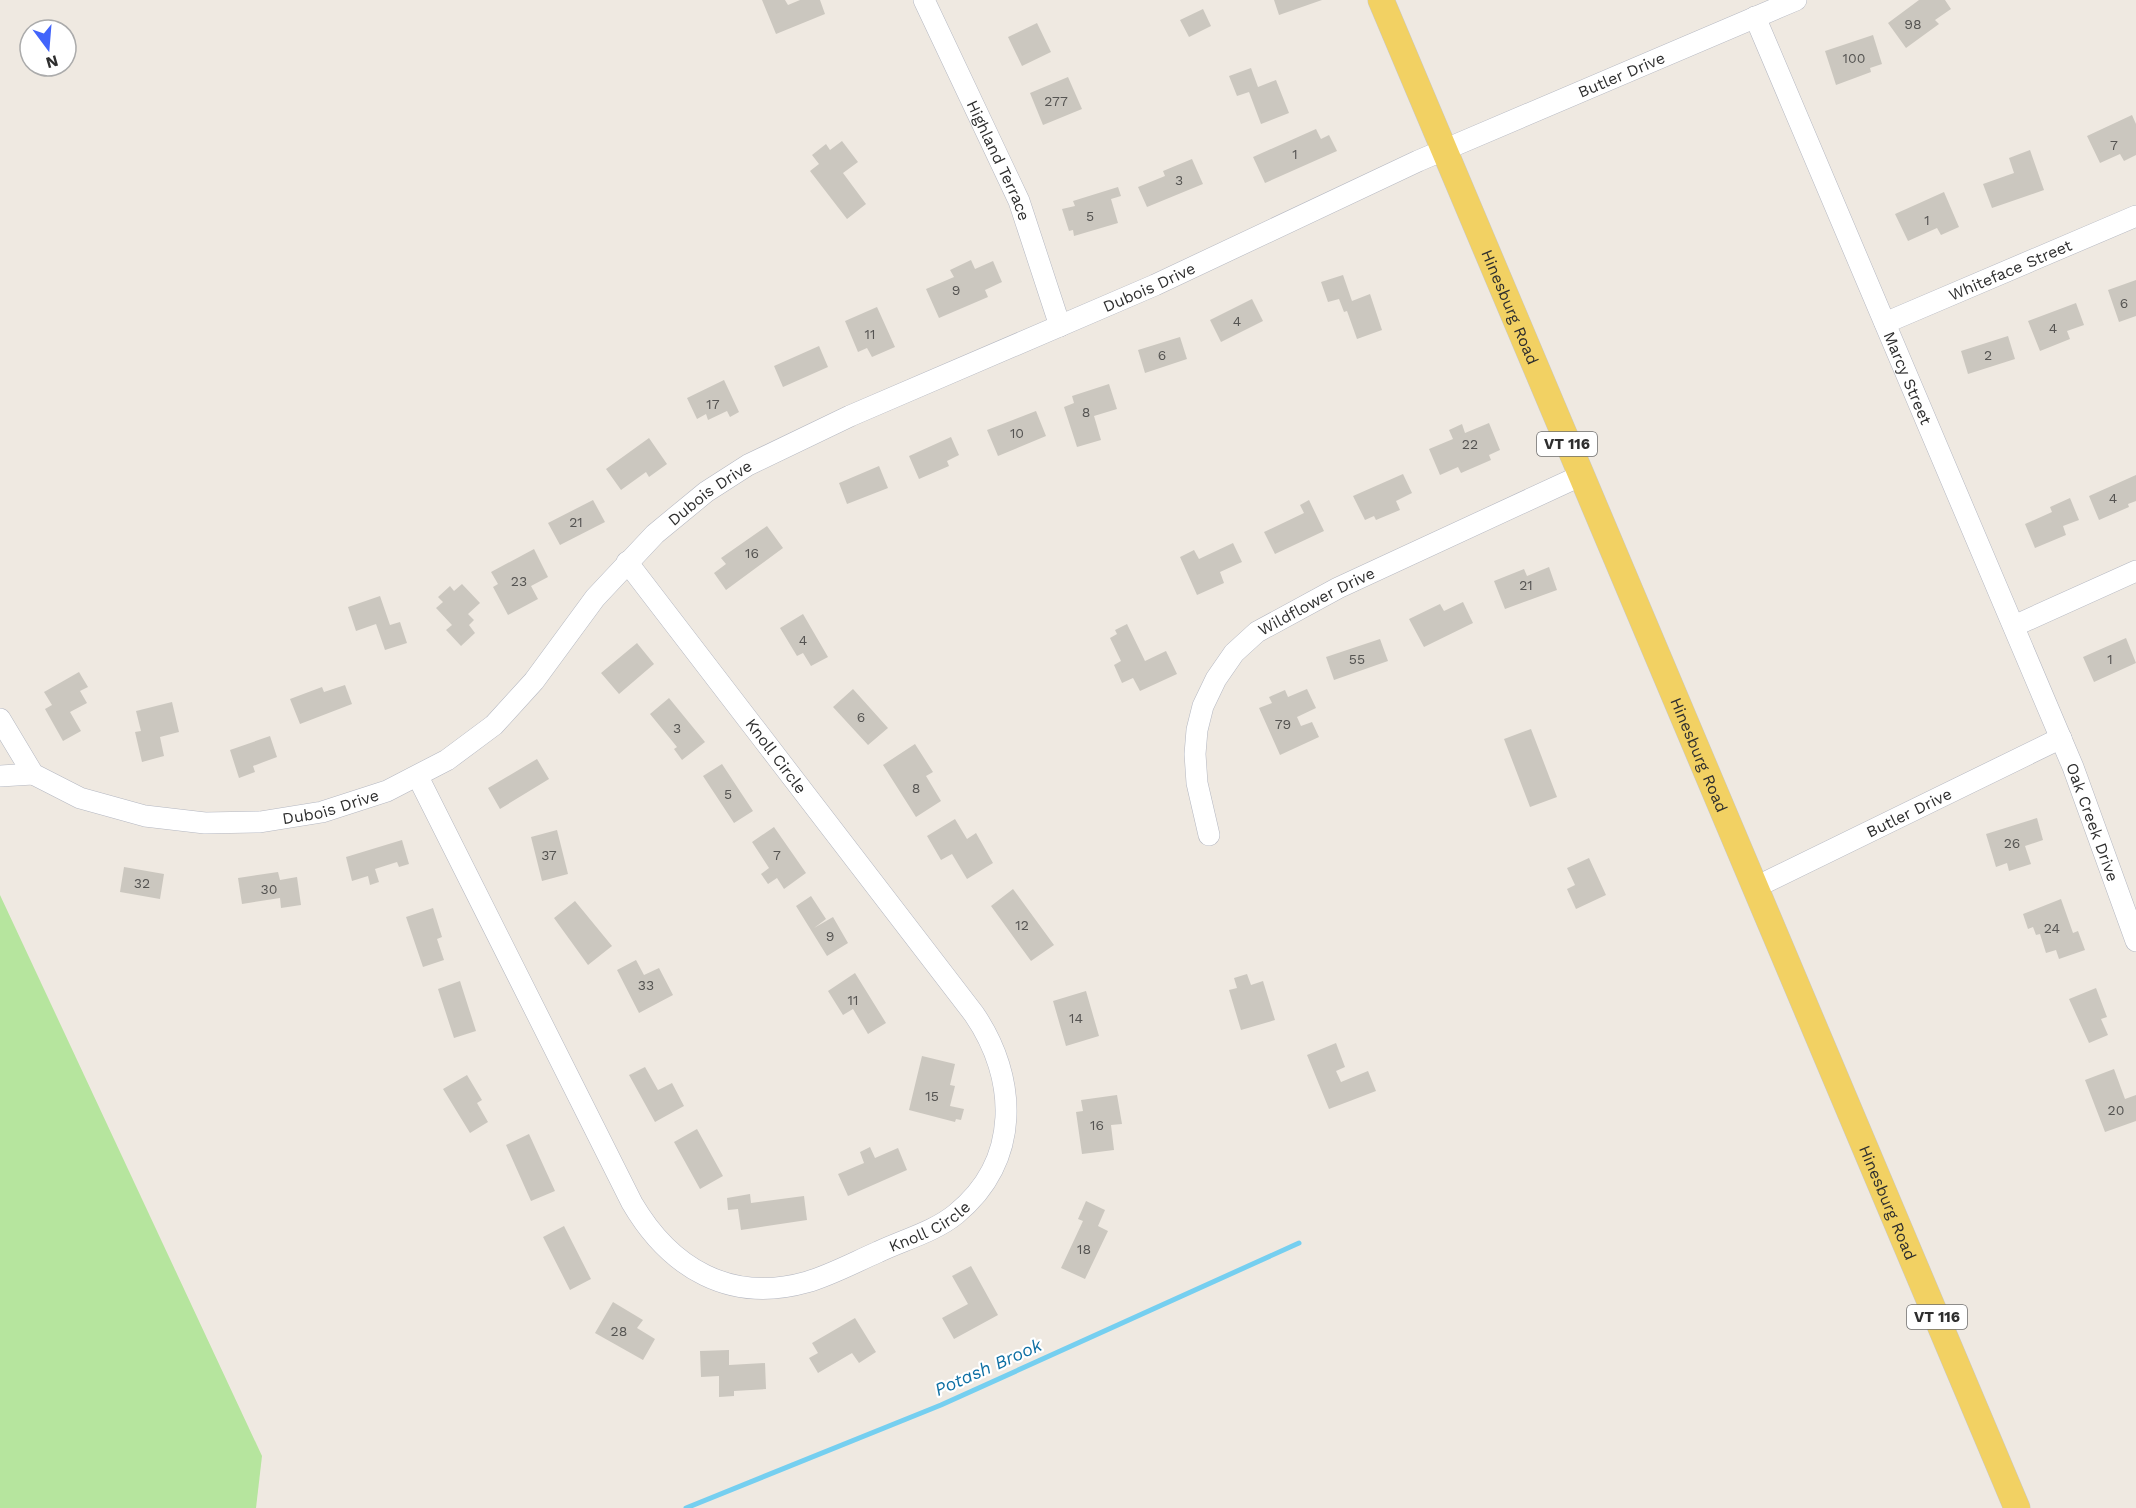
<svg xmlns="http://www.w3.org/2000/svg" width="2136" height="1508" font-family="'Work Sans',sans-serif">
	<style>
		.green { fill: #b6e59e }
		.lines { fill: none; stroke-linecap: round; stroke-linejoin: round }
		.stream { stroke: #75cff0; stroke-width: 5 }
		.building { fill: #cbc7bf }
		.minor-casing { stroke: #b4b7c1; stroke-width: 22 }
		.major-casing { stroke: #c9c9c9; stroke-width: 27 }
		.minor { stroke: #fff; stroke-width: 21 }
		.major { stroke: #f2d163; stroke-width: 26 }
		.labels { text-anchor: middle; dominant-baseline: central; stroke-width: 4.5; stroke-linejoin: round; paint-order: stroke }
		.number-label { font-size: 14px; fill: #555452 }
		.shield { fill: #fff; stroke: #6d6d6d; stroke-width: 1.5 }
		.shield-label { font-size: 15px; font-weight: bold; fill: #2e2e2e }
		.street-label { font-size: 16px; fill: #2e2e2e; stroke: #fff }
		.water-label { font-size: 18px; font-style: italic; fill: #0d6fa3; stroke: #fff }
	</style>
	<rect width="100%" height="100%" fill="#efe9e1"/>
	<path class="green" d="M0 895 262 1456 256 1508H0Z"/>
	<g class="lines">
		<path class="stream" d="M686 1508 941 1405 1299 1243"/>
	</g>
	<path class="building" d="M762 0H785L788 5 800 0H820L825 14 776 34Z
		M1274 0H1322L1279 15Z
		M1919 0H1945L1951 9 1935 20 1939 24 1906 48 1888 23Z
		M1203 9 1211 26 1189 37 1180 20Z
		M1037 23 1051 52 1022 66 1008 37Z
		M1873 35 1882 64 1870 68 1871 72 1836 85 1825 51Z
		M1251 68 1258 87 1276 80 1289 113 1261 124 1249 92 1237 96 1229 76Z
		M1068 77 1082 109 1043 125 1030 93Z
		M2132 115 2136 124V155L2124 161 2120 154 2100 163 2087 136Z
		M1316 129 1321 139 1329 135 1337 151 1265 183 1253 157Z
		M842 141 858 162 843 173 866 204 847 219 810 171 819 164 812 155 826 144 830 150Z
		M2030 150 2044 190 1992 208 1983 184 2014 173 2009 158Z
		M1192 159 1203 184 1147 207 1138 187 1165 176 1163 171Z
		M1118 187 1121 196 1111 199 1118 223 1074 236 1073 230 1069 231 1062 209 1075 206 1073 201Z
		M1944 192 1959 227 1941 235 1937 228 1908 241 1895 214Z
		M971 260 975 269 993 261 1002 282 985 290 988 297 939 318 926 289 954 277 950 270Z
		M1343 275 1352 301 1370 294 1382 330 1357 339 1347 311 1344 312 1339 299 1328 302 1321 282Z
		M2136 280V316L2119 322 2108 290Z
		M1252 299 1263 321 1221 342 1210 320Z
		M2076 303 2084 325 2067 331 2070 339 2040 351 2028 321Z
		M877 307 895 347 872 357 867 348 858 352 845 321Z
		M2008 336 2015 359 1968 374 1961 351Z
		M1180 337 1187 359 1145 373 1138 350Z
		M819 346 828 367 783 387 774 366Z
		M724 380 739 412 730 417 727 411 708 420 706 414 697 419 687 398Z
		M1109 384 1117 409 1094 416 1101 440 1077 447 1064 407 1074 403 1072 396Z
		M1036 411 1046 436 998 456 987 430Z
		M1489 423 1500 450 1489 455 1491 460 1461 473 1458 467 1440 475 1429 449 1453 439 1449 430 1462 424 1465 433Z
		M951 437 959 455 947 461 949 466 919 479 909 456Z
		M649 438 667 464 649 477 646 472 621 490 606 469Z
		M879 466 888 488 847 504 839 483Z
		M1403 474 1412 493 1396 501 1400 510 1376 520 1374 516 1365 520 1353 496Z
		M2136 475V501L2128 504 2129 507 2099 520 2089 496Z
		M2070 498 2079 520 2063 526 2066 535 2035 548 2025 524 2052 512 2050 507Z
		M593 500 605 522 560 545 548 523Z
		M1309 500 1324 531 1275 554 1264 532 1304 513 1300 505Z
		M767 526 783 548 726 590 714 573 726 564 721 558Z
		M1233 543 1242 562 1220 572 1224 583 1197 595 1180 557 1194 550 1199 559Z
		M534 549 548 577 531 586 538 599 508 615 493 587 498 584 491 572Z
		M1549 567 1557 590 1505 609 1494 581 1524 569 1527 576Z
		M462 584 480 603 468 614 474 620 469 625 475 633 461 646 446 630 452 625 436 608 443 602 438 597 450 586 454 591Z
		M380 596 390 625 400 622 407 643 385 650 376 624 356 631 348 607Z
		M1463 602 1473 623 1424 647 1409 619 1440 604 1444 611Z
		M803 614 828 657 811 666 803 653 797 656 780 628Z
		M1127 624 1145 661 1166 651 1177 674 1140 691 1133 678 1122 683 1114 665 1121 661 1110 638 1117 634 1115 630Z
		M2126 638 2136 663 2094 682 2083 657Z
		M1380 639 1388 661 1334 680 1326 657Z
		M637 643 654 664 619 694 601 673Z
		M79 672 88 687 80 691 87 703 70 712 81 731 63 741 45 709 52 705 44 692Z
		M345 685 352 704 300 724 290 699 322 687 324 692Z
		M853 689 888 728 868 745 833 707Z
		M1307 689 1316 708 1297 717 1301 726 1312 722 1319 737 1280 755 1259 708 1272 703 1269 697 1285 690 1288 697Z
		M669 698 705 742 682 760 674 749 677 747 650 714Z
		M172 702 179 732 160 737 164 756 142 762 135 732 141 731 136 711Z
		M1531 729 1557 797 1530 807 1504 739Z
		M270 736 277 757 253 766 255 772 239 778 230 750Z
		M915 744 933 772 926 776 941 801 916 817 883 765Z
		M537 759 549 779 500 809 488 788Z
		M722 764 753 811 734 823 703 776Z
		M2037 818 2043 840 2025 846 2031 864 2009 871 2007 863 1996 867 1986 834Z
		M955 819 967 839 976 833 993 863 967 879 952 854 941 860 927 836Z
		M774 827 806 873 784 889 777 878 768 884 761 874 769 868 752 842Z
		M557 830 568 874 542 881 531 837Z
		M402 840 409 864 399 867 397 862 375 869 379 882 370 885 368 876 352 881 346 857Z
		M1589 858 1606 895 1576 909 1567 889 1575 885 1567 868Z
		M124 867 164 874 160 899 120 892Z
		M278 872 280 880 297 877 301 905 281 908 280 898 242 904 238 878Z
		M1013 889 1054 945 1031 961 991 906Z
		M811 896 826 919 814 928 833 917 848 943 827 956 796 906Z
		M2061 899 2073 933 2078 931 2085 950 2059 959 2056 950 2046 953 2040 934 2036 935 2033 927 2028 929 2023 914Z
		M575 901 612 946 588 965 554 918Z
		M433 908 442 937 437 939 444 960 423 967 406 917Z
		M636 960 644 975 659 968 673 995 639 1013 617 970Z
		M855 973 886 1023 868 1034 853 1009 843 1015 828 991Z
		M1247 974 1251 985 1263 981 1275 1020 1241 1030 1229 990 1237 988 1234 978Z
		M460 981 476 1031 454 1038 438 989Z
		M2096 988 2107 1017 2101 1019 2108 1035 2089 1043 2069 999Z
		M1086 991 1099 1036 1066 1046 1053 1001Z
		M1336 1043 1345 1067 1336 1071 1341 1082 1368 1071 1376 1091 1329 1109 1307 1055Z
		M922 1056 955 1064 950 1085 955 1086 950 1106 964 1109 961 1120 956 1119 955 1122 909 1110Z
		M645 1067 658 1090 672 1083 684 1106 655 1122 629 1075Z
		M2114 1069 2125 1099 2136 1095V1121L2105 1132 2085 1080Z
		M467 1075 482 1100 477 1103 488 1122 470 1133 443 1089Z
		M1117 1095 1122 1124 1111 1125 1114 1150 1082 1154 1076 1112 1083 1111 1081 1100Z
		M697 1129 723 1176 700 1189 674 1142Z
		M529 1134 555 1191 531 1201 506 1145Z
		M870 1147 875 1158 898 1148 907 1170 848 1196 838 1174 864 1163 860 1152Z
		M750 1194 751 1203 804 1196 807 1220 741 1230 738 1209 728 1210 727 1198Z
		M1086 1201 1105 1210 1098 1226 1108 1231 1085 1279 1061 1268 1083 1221 1078 1219Z
		M564 1226 591 1279 570 1290 543 1237Z
		M971 1266 998 1315 954 1339 942 1318 968 1304 952 1276Z
		M613 1302 643 1320 637 1328 655 1339 643 1360 595 1333Z
		M855 1318 876 1352 859 1363 852 1353 818 1373 809 1358 818 1353 812 1343Z
		M729 1350V1365L765 1363 766 1389 734 1391V1396L719 1397V1376L701 1377 700 1351Z"/>
	<g class="lines">
		<g class="minor-casing">
			<g id="minor">
				<path id="s1" d="M924 0 1019 201 1060 326"/>
				<path id="s2" d="M1755 17 2073 767 2136 941"/>
				<path id="s3" d="M1885 323 2136 216"/>
				<path d="M2014 626 2136 571"/>
				<path id="s4" d="M0 719 33 774 80 798 145 816 205 823 260 822 322 812 387 791 447 760 494 725 534 681 595 598 655 534 706 492 748 465 850 416 1155 285 1418 161 1796 0"/>
				<path d="M0 776 33 774"/>
				<path id="s5" d="M418 777 632 1203C670 1268 730 1304 807 1282 831 1275 855 1262 878 1252 903 1240 934 1232 956 1214 1021 1161 1018 1078 974 1014L627 562"/>
				<path id="s6" d="M1209 835 1197 783 1195 754 1197 730 1203 706 1216 679 1234 653 1257 632 1338 588 1580 476"/>
				<path id="s7" d="M1756 887 2061 738"/>
			</g>
		</g>
		<g class="major-casing">
			<g id="major">
				<path id="s8" d="M1381 0 2017 1508"/>
			</g>
		</g>
		<use href="#minor" class="minor"/>
		<use href="#major" class="major"/>
	</g>
	<g class="labels">
		<g class="number-label">
			<text x="1913" y="24">98</text>
			<text x="1854" y="58">100</text>
			<text x="1056" y="101">277</text>
			<text x="2114" y="145">7</text>
			<text x="1295" y="154">1</text>
			<text x="1179" y="180">3</text>
			<text x="1090" y="216">5</text>
			<text x="1927" y="220">1</text>
			<text x="956" y="290">9</text>
			<text x="2124" y="303">6</text>
			<text x="1237" y="321">4</text>
			<text x="2053" y="328">4</text>
			<text x="870" y="334">11</text>
			<text x="1162" y="355">6</text>
			<text x="1988" y="355">2</text>
			<text x="713" y="404">17</text>
			<text x="1086" y="412">8</text>
			<text x="1017" y="433">10</text>
			<text x="1470" y="444">22</text>
			<text x="2113" y="498">4</text>
			<text x="576" y="522">21</text>
			<text x="752" y="553">16</text>
			<text x="519" y="581">23</text>
			<text x="1526" y="585">21</text>
			<text x="803" y="640">4</text>
			<text x="1357" y="659">55</text>
			<text x="2110" y="659">1</text>
			<text x="861" y="717">6</text>
			<text x="1283" y="724">79</text>
			<text x="677" y="728">3</text>
			<text x="916" y="788">8</text>
			<text x="728" y="794">5</text>
			<text x="2012" y="843">26</text>
			<text x="549" y="855">37</text>
			<text x="777" y="855">7</text>
			<text x="142" y="883">32</text>
			<text x="269" y="889">30</text>
			<text x="1022" y="925">12</text>
			<text x="2052" y="928">24</text>
			<text x="830" y="936">9</text>
			<text x="646" y="985">33</text>
			<text x="853" y="1000">11</text>
			<text x="1076" y="1018">14</text>
			<text x="932" y="1096">15</text>
			<text x="2116" y="1110">20</text>
			<text x="1097" y="1125">16</text>
			<text x="1084" y="1249">18</text>
			<text x="619" y="1331">28</text>
		</g>
		<g class="shield">
			<rect x="1537" y="432" width="60" height="24" rx="4.5"/>
			<rect x="1907" y="1305" width="60" height="24" rx="4.5"/>
		</g>
		<g class="shield-label">
			<text x="1567" y="444">VT 116</text>
			<text x="1937" y="1317">VT 116</text>
		</g>
		<g class="street-label">
			<text stroke="none"><textPath href="#s4" startOffset="1880">Butler Drive</textPath></text>
			<text stroke="none"><textPath href="#s1" startOffset="177">Highland Terrace</textPath></text>
			<text stroke="none"><textPath href="#s3" startOffset="136">Whiteface Street</textPath></text>
			<text stroke="none"><textPath href="#s4" startOffset="1362">Dubois Drive</textPath></text>
			<text stroke="none"><textPath href="#s8" startOffset="333">Hinesburg Road</textPath></text>
			<text stroke="none"><textPath href="#s2" startOffset="392">Marcy Street</textPath></text>
			<text stroke="none"><textPath href="#s4" startOffset="876">Dubois Drive</textPath></text>
			<text stroke="none"><textPath href="#s6" startOffset="291">Wildflower Drive</textPath></text>
			<text stroke="none"><textPath href="#s8" startOffset="819">Hinesburg Road</textPath></text>
			<text transform="translate(776 756) rotate(53)">Knoll Circle</text>
			<text stroke="none"><textPath href="#s4" startOffset="372">Dubois Drive</textPath></text>
			<text stroke="none"><textPath href="#s7" startOffset="170">Butler Drive</textPath></text>
			<text stroke="none"><textPath href="#s2" startOffset="873">Oak Creek Drive</textPath></text>
			<text stroke="none"><textPath href="#s8" startOffset="1305">Hinesburg Road</textPath></text>
			<text stroke="none"><textPath href="#s5" startOffset="820">Knoll Circle</textPath></text>
		</g>
		<g class="water-label">
			<text transform="translate(988 1367) rotate(-24)">Potash Brook</text>
		</g>
	</g>
	<g transform="translate(48 48) rotate(164)"><circle r="28" fill="#ffffff" stroke="#ababab" stroke-width="1.5"/>
	<path d="M0-4.5L10 22L0 15L-10 22Z" fill="#4264fb"/>
	<text y="-9" font-size="16" font-weight="bold" text-anchor="middle" fill="#2e2e2e">N</text>
	</g>
</svg>
